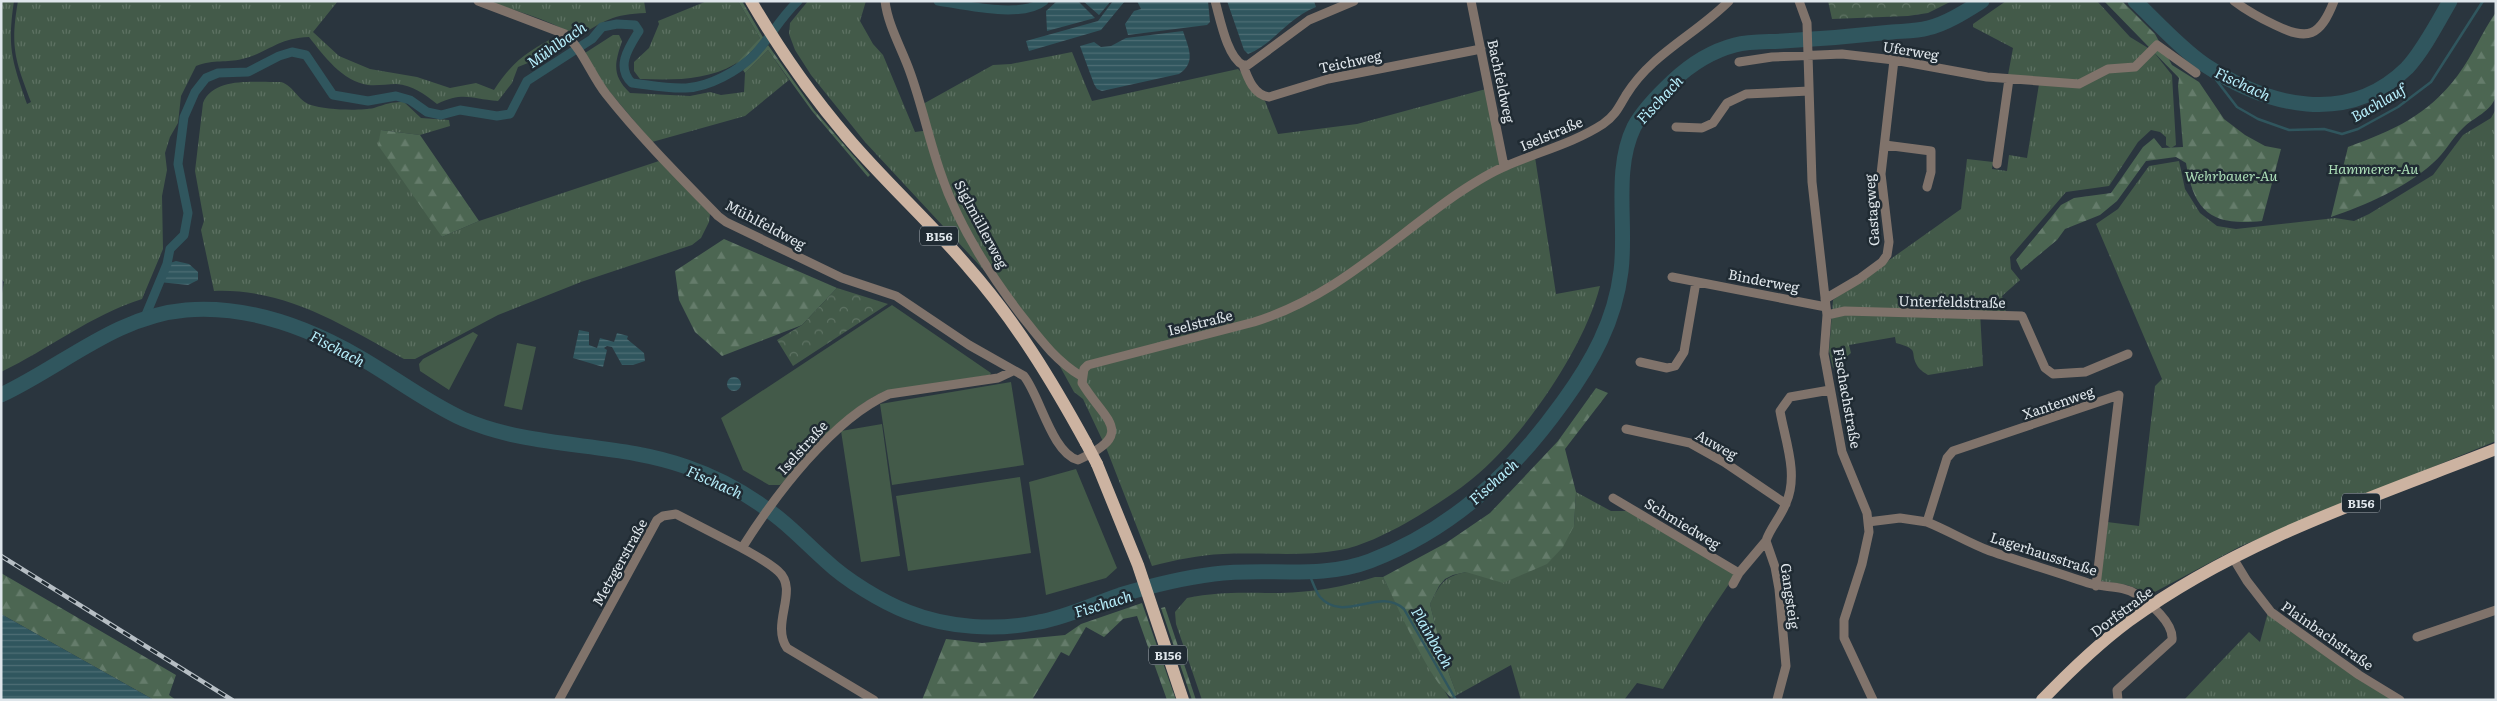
<svg xmlns="http://www.w3.org/2000/svg" width="2497" height="701" font-family="Literata,serif">
	<style>
		.grass { fill: url(#grass-tufts) }
		.forest { fill: url(#forest-firs) }
		.park { fill: url(#park-crowns) }
		.garden { fill: #435a49 }
		.water { fill: url(#water-rules) }
		.lines { fill: none; stroke-linecap: round; stroke-linejoin: round }
		.stream { stroke: #30565e; stroke-width: 2.5 }
		.canal { stroke: #30565e; stroke-width: 9 }
		.river { stroke: #30565e; stroke-width: 15 }
		.minor { stroke: #80736b; stroke-width: 9 }
		.primary { stroke: #ccb3a1; stroke-width: 12 }
		.rail-casing { stroke: #b6bec4; stroke-width: 4.5 }
		.rail { stroke: #202b33; stroke-width: 2.5; stroke-dasharray: 8; stroke-linecap: butt }
		.primary-bridge { stroke: #ccb3a1; stroke-width: 12 }
		.labels { text-anchor: middle; dominant-baseline: central; stroke-width: 5; stroke-linejoin: round; paint-order: stroke }
		.shield { fill: #202b33; stroke: #a6aeb4; stroke-width: 1 }
		.shield-label { font-size: 12px; font-weight: bold; fill: #dfe6eb }
		.street-label { font-size: 14px; fill: #dfe6eb; stroke: #202b33 }
		.park-label { font-size: 14px; font-style: italic; fill: #abddb7; stroke: #202b33 }
		.water-label { font-size: 15px; font-style: italic; fill: #b7effc; stroke: #202b33 }
	</style>
	<defs>
		<pattern id="grass-tufts" width="24" height="20" patternUnits="userSpaceOnUse" patternTransform="scale(1.25)"><rect width="24" height="20" fill="#435a49"/><path d="M3 7l-1-3M5 7V3M7 7l1-3M15 17l-1-3M17 17v-4M19 17l1-3" fill="none" stroke="#5e7263"/></pattern>
		<pattern id="forest-firs" width="22" height="20" patternUnits="userSpaceOnUse" patternTransform="scale(1.25)"><rect width="22" height="20" fill="#4c6652"/><path d="M5 1l3.5 6h-7zM16 11l3.5 6h-7z" fill="#657c6b"/></pattern>
		<pattern id="park-crowns" width="20" height="18" patternUnits="userSpaceOnUse" patternTransform="scale(1.25)"><rect width="20" height="18" fill="#435a49"/><path d="M2 6a3 3 0 1 1 6 0M12 15a3 3 0 1 1 6 0" fill="none" stroke="#5e7263"/></pattern>
		<pattern id="water-rules" width="6" height="5" patternUnits="userSpaceOnUse" patternTransform="scale(1.25)"><rect width="6" height="5" fill="#30565e"/><path d="M0 2.5h6" fill="none" stroke="#4e6e75"/></pattern>
	</defs>
	<rect width="100%" height="100%" fill="#2a353e"/>
	<path class="grass" d="M1 1H14C7 48 12 61 27 104L31 102C15 60 10 47 18 1H338L313 32 339 56 370 69 417 77 450 88 476 83 494 90C514 59 529 51 560 34L570 41 565 48 518 67 512 83 498 101C471 99 464 91 437 104 424 94 413 85 396 84 387 84 377 86 368 85 342 81 324 56 309 37 277 38 268 53 242 59 226 63 215 59 196 66L181 96 178 123 170 137 165 153 167 170 162 196 163 249 142 299C91 315 49 349 1 372V299L4 282 1 278Z
		M487 1H644L646 13C613 14 604 21 576 38 559 22 511 10 487 1Z
		M707 1H738L760 38C753 47 745 58 735 64 706 81 672 80 640 79L634 71V62L649 48 659 24 658 21Z
		M808 1H866L860 21 873 44 883 55 915 132 930 130 923 104 993 65 1011 64 1072 52 1092 101 1238 69 1246 77 1254 93 1265 101 1278 134 1357 124 1486 89 1502 171 1535 157 1556 294 1600 286C1584 349 1522 439 1472 479 1451 496 1428 510 1406 523 1386 534 1362 546 1340 550 1301 557 1262 552 1223 554 1198 555 1176 560 1152 566L1107 450 1083 399 1074 392 1052 352 1008 296 865 142 811 75 795 50 789 34 790 23Z
		M2006 1H2097L2130 37 2153 51 2172 75 2176 145 2171 148 2166 145V137L2160 132 2151 130 2138 142 2109 186 2066 192 2010 257 2011 269 2020 280 2002 296 2006 312H1980L1983 366 1928 375C1925 373 1920 370 1918 367 1908 352 1922 350 1896 343L1895 337 1849 345 1851 353 1833 368 1829 351 1833 300 1961 209 1967 159 1993 162 1992 169 2007 171 2009 155 2027 158 2040 78 2008 75 2013 48 1973 27V24Z
		M613 35H619L622 41C615 63 611 75 630 93L690 96 710 92 721 95 744 92 745 73 768 50 789 80 745 116 652 142 604 85 585 53Z
		M281 82C294 86 298 101 311 105 325 110 360 111 374 108 386 104 391 102 404 102L421 118 449 120 450 126 420 135 381 130 442 237 479 221 662 160 706 206 710 214 709 222 701 238 692 245 581 282 498 315 415 359H404C344 326 286 288 214 291L201 230 204 221 195 171 203 103C214 76 256 83 281 82Z
		M2496 109V441L2241 546 2151 594 2127 585 2100 581 2107 522 2139 526 2155 386 2162 379 2096 224 2118 209 2149 166 2179 161 2185 189 2200 213 2217 226 2236 229 2335 218 2354 221 2369 214 2433 175 2463 135 2491 118Z
		M1576 492 1611 511H1631L1735 575 1706 618 1663 689 1637 683 1624 700H1521L1511 665 1457 695 1444 660 1430 604C1440 585 1442 577 1466 572L1574 526Z
		M1375 577H1383L1415 641 1450 700H1202L1176 624 1175 612 1187 598C1221 591 1246 593 1280 593 1313 592 1344 587 1375 577Z
		M2268 612 2392 700H2184L2249 632 2260 642Z"/>
	<path class="forest" d="M738 1H742L764 39 738 65 736 64 760 38Z
		M2104 1H2122L2155 34 2172 65 2199 82 2224 119 2245 135 2265 146 2281 149 2262 221C2212 226 2194 213 2186 163L2176 157 2146 161 2117 201 2100 215 2065 229 2057 240 2021 270 2016 260 2061 205 2074 198 2111 193 2143 147 2154 138 2162 148 2183 147 2178 86 2179 78Z
		M2496 12V96C2491 112 2474 117 2463 128 2452 138 2445 153 2433 163 2407 187 2364 206 2331 217L2348 147C2394 130 2427 116 2458 75 2473 55 2482 32 2496 12Z
		M768 45 814 110 870 175 868 177 812 111 768 50 745 73 743 70Z
		M381 130 420 135 479 221 442 237 378 145Z
		M724 239 837 288 802 325 722 356 695 332 679 300 675 271Z
		M1596 388 1608 393 1565 449 1576 492 1574 526 1563 547 1547 564 1503 583 1466 572 1453 575 1445 579 1439 586 1430 604 1444 660 1457 695 1452 698C1429 680 1398 607 1383 577L1446 543 1490 513 1558 441Z
		M1 573 176 675 169 695 176 700H154L1 614Z
		M1142 603 1176 700H1167L1137 616 1123 619 1104 637 1086 627 1069 656 1061 652 1032 700H922L946 639 982 643 1065 635 1081 624Z
		M1165 607 1196 700H1192L1161 608Z"/>
	<path class="park" d="M1828 1H1952L1928 13 1908 16 1832 19Z
		M837 288 888 304 793 366 777 340 802 325Z"/>
	<path class="garden" d="M892 305 991 373 990 375 883 392C839 412 816 455 780 485H769L743 470 721 418Z
		M473 332 478 335 449 390 420 371 419 364 423 359Z
		M517 343 536 347 522 410 504 406Z
		M1011 382 1024 465 892 485 880 404Z
		M882 424 900 556 861 562 841 431Z
		M1076 469 1117 568 1106 578 1046 595 1029 482Z
		M1020 477 1031 553 908 571 896 496Z"/>
	<path class="water" d="M1057 1H1078L1095 18 1047 31 1046 11Z
		M1083 1H1111L1099 15Z
		M1113 1H1125L1101 30 1029 51 1026 41 1098 21Z
		M1137 1H1208L1210 22 1207 25 1128 35 1125 24 1134 11 1141 9Z
		M1227 1H1314L1316 7C1286 19 1274 44 1248 54L1244 50Z
		M1183 31C1188 47 1197 62 1179 74L1102 91 1097 89 1094 84 1080 46 1094 42 1101 47 1111 46 1126 38Z
		M176 261 189 264 198 272V280L188 285 159 282 167 264Z
		M579 330 589 332V345L597 348 600 338 614 342 617 333 628 336 627 339 644 353 645 361 633 365H622L612 347 607 346 604 348 607 350 603 367 573 358Z
		M727 384a7 7 0 1 1 14 0a7 7 0 1 1-14 0Z
		M1 614 154 700H1Z"/>
	<g class="lines">
		<path class="stream" d="M2204 64 2237 107 2258 119 2289 130 2324 129 2342 134 2358 129 2398 107 2431 82 2483 1
			M1308 572C1312 579 1315 591 1320 597 1344 624 1379 586 1404 609L1456 700"/>
		<path class="canal" d="M938 1C965 5 1022 19 1044 1
			M145 317 167 264 170 249 184 235 188 213 178 164 184 117 195 92 206 78 218 73 248 72 279 56 292 52 306 55 333 95 368 101 396 96 410 100 427 112 441 115 460 110 497 116 510 114 527 81 592 39 602 27 617 24 635 25 639 31C629 47 615 67 632 83 649 85 669 89 686 88 709 87 738 71 754 55 770 38 780 18 798 1"/>
		<path class="river" d="M2135 1C2157 22 2180 48 2205 65 2267 106 2347 127 2407 68 2423 51 2438 22 2450 1
			M1 395C63 366 116 316 186 310 247 305 307 327 359 357 394 377 426 402 463 419 534 450 615 441 687 467 722 479 753 497 781 520 797 533 811 548 826 561 846 580 882 602 908 612 948 628 997 631 1039 622 1067 617 1093 604 1120 595 1150 586 1182 578 1214 574 1266 567 1320 580 1370 561 1453 529 1512 473 1563 402 1592 362 1615 321 1621 271 1627 225 1613 170 1634 127 1643 110 1659 94 1673 81 1690 65 1712 51 1735 45 1750 41 1768 42 1783 41 1820 39 1856 36 1892 32 1904 31 1917 31 1928 28 1946 24 1966 11 1982 1"/>
		<path class="minor" d="M478 1 565 34C583 50 591 75 606 94 640 137 679 176 718 216L726 222 842 278 896 296 969 345 1024 376C1040 396 1052 453 1078 460 1138 433 1104 420 1082 383L1084 369 1088 365 1254 322C1335 297 1389 241 1457 194 1472 184 1489 173 1506 166 1538 152 1574 143 1603 124 1615 116 1619 107 1626 95 1633 84 1643 72 1653 63 1677 41 1705 25 1729 1
			M885 1C888 26 902 49 910 72 922 105 929 140 941 174 958 225 988 272 1021 315 1040 339 1055 360 1081 376
			M1215 1C1220 18 1227 57 1243 65H1248L1309 20 1354 1
			M1471 1 1504 166
			M1799 1 1807 23 1812 182 1827 315 1824 354 1842 452 1867 513 1869 532 1862 564 1844 620V638L1873 700
			M2234 1C2247 11 2260 18 2275 25 2308 41 2320 37 2334 1
			M1739 62 1772 57 1842 54 1894 60 1987 77 2079 84 2108 69 2135 67 2157 45 2196 73
			M1243 65C1248 79 1254 95 1269 97L1328 79 1481 49
			M1676 127 1702 128 1713 123 1727 103 1746 94 1809 91
			M1885 145 1931 151V172L1927 187
			M1997 164 2009 79
			M1672 277 1826 307
			M1825 299 1859 279 1882 262 1887 255 1889 242 1881 174 1894 60
			M1827 315 1845 311 2022 316 2045 368 2053 374 2085 372 2128 354
			M1640 362 1667 368 1675 366 1684 352 1696 282
			M1626 429 1690 443 1724 462 1786 504
			M1613 498 1739 573
			M1868 522 1900 518 1927 522 1947 458 1953 451 2119 395 2096 586
			M1927 522C1949 531 1969 543 1990 551 2022 562 2056 572 2088 583 2104 588 2122 585 2136 594 2150 603 2174 623 2172 640L2117 690 2118 700
			M2233 558 2247 581 2271 612 2359 675 2400 700
			M1733 584 1739 573 1766 541
			M2417 637 2496 610
			M559 700 657 520 663 516 676 514 742 548
			M874 700 787 648C770 623 800 590 778 571 768 562 754 555 742 548 774 497 833 418 889 394L998 378 1013 371
			M1777 700 1786 666 1779 589 1775 567 1766 541C1770 528 1781 517 1786 503 1799 475 1785 440 1780 411L1790 397 1830 390"/>
		<path class="primary" d="M751 1C779 49 811 95 847 137 885 182 930 222 968 267 1015 320 1052 381 1086 443
			M1097 464 1138 565 1183 700
			M2042 700C2069 672 2098 644 2129 621 2238 541 2371 498 2496 449"/>
		<g class="rail-casing">
			<path id="rail" d="M1 556 232 700"/>
		</g>
		<use href="#rail" class="rail"/>
		<path class="primary-bridge" d="M1086 443 1097 464"/>
	</g>
	<g class="labels">
		<g class="shield">
			<rect x="920" y="226.5" width="38" height="19" rx="4"/>
			<rect x="2342" y="493.5" width="38" height="19" rx="4"/>
			<rect x="1149" y="645.5" width="38" height="19" rx="4"/>
		</g>
		<g class="shield-label">
			<text x="939" y="236">B156</text>
			<text x="2361" y="503">B156</text>
			<text x="1168" y="655">B156</text>
		</g>
		<g class="street-label">
			<text transform="translate(1911 50) rotate(9)">Uferweg</text>
			<text transform="translate(1350 61) rotate(-12)">Teichweg</text>
			<text transform="translate(1502 81) rotate(78)">Bachfeldweg</text>
			<text transform="translate(1551 133) rotate(-23)">Iselstraße</text>
			<text transform="translate(1871 210) rotate(-94)">Gastagweg</text>
			<text transform="translate(766 224) rotate(28)">Mühlfeldweg</text>
			<text transform="translate(982 224) rotate(62)">Siglmüllerweg</text>
			<text transform="translate(1764 280) rotate(11)">Binderweg</text>
			<text transform="translate(1952 301) rotate(1)">Unterfeldstraße</text>
			<text transform="translate(1200 322) rotate(-14)">Iselstraße</text>
			<text transform="translate(1848 398) rotate(80)">Fischachstraße</text>
			<text transform="translate(2058 402) rotate(-19)">Xantenweg</text>
			<text transform="translate(1717 444) rotate(29)">Auweg</text>
			<text transform="translate(802 447) rotate(-48)">Iselstraße</text>
			<text transform="translate(1683 523) rotate(31)">Schmiedweg</text>
			<text transform="translate(2044 553) rotate(18)">Lagerhausstraße</text>
			<text transform="translate(619 562) rotate(-61)">Metzgerstraße</text>
			<text transform="translate(1791 596) rotate(82)">Gangsteig</text>
			<text transform="translate(2121 611) rotate(-37)">Dorfstraße</text>
			<text transform="translate(2328 635) rotate(35)">Plainbachstraße</text>
		</g>
		<g class="park-label">
			<text x="2373" y="168">Hammerer-Au</text>
			<text x="2231" y="175">Wehrbauer-Au</text>
		</g>
		<g class="water-label">
			<text transform="translate(556 44) rotate(-35)">Mühlbach</text>
			<text transform="translate(2243 83) rotate(25)">Fischach</text>
			<text transform="translate(1659 99) rotate(-47)">Fischach</text>
			<text transform="translate(2378 102) rotate(-30)">Bachlauf</text>
			<text transform="translate(338 348) rotate(28)">Fischach</text>
			<text transform="translate(715 481) rotate(24)">Fischach</text>
			<text transform="translate(1493 481) rotate(-42)">Fischach</text>
			<text transform="translate(1103 603) rotate(-17)">Fischach</text>
			<text transform="translate(1433 637) rotate(60)">Plainbach</text>
		</g>
	</g>
	<rect width="2497" height="701" fill="none" stroke="#dfe6eb" stroke-width="5"/>
</svg>
